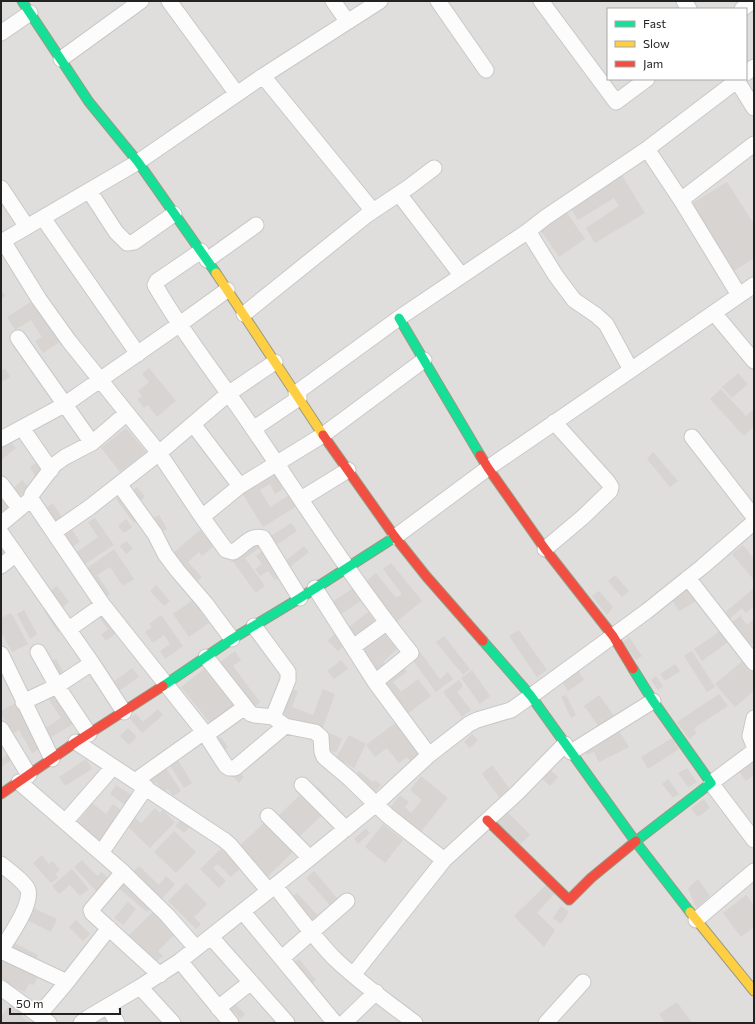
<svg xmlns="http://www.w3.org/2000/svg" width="755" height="1024" font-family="Commissioner,sans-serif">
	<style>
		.residential { fill: #dfdedc; fill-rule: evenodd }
		.building { fill: #d7d4d2 }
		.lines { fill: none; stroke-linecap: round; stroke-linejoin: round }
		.street-casing { stroke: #c9c8c7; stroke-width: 17 }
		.fast-casing { stroke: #999a82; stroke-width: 11 }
		.slow-casing { stroke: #999a82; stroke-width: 11 }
		.jam-casing { stroke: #999a82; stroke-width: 11 }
		.street { stroke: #fdfcfc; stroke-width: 15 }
		.fast { stroke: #16e098; stroke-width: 9 }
		.slow { stroke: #ffcf43; stroke-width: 9 }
		.jam { stroke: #f24e42; stroke-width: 9 }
	</style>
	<rect width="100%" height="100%" fill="#f0eeeb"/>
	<path class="residential" d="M1 1H754V1023H1ZM608 9H746V79H608Z"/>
	<path class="building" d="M620 172 645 213 595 243 586 228 619 206 614 198 578 220 568 204Z
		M727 182 754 224V258L734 271 691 204Z
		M565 210 585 239 559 257 539 228Z
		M1 290 5 296 1 299Z
		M37 298 64 339 43 353 35 341 42 337 31 320 15 330 7 317Z
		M5 368 10 377 3 381 1 378V371Z
		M149 368 176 401 157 417 148 405 144 408 137 399 142 396 138 391 149 382 142 374Z
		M738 373 748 384 732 398 722 387Z
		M721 389 746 416 754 409V426L744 436 710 399Z
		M126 428 146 452 120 472 101 448Z
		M7 438 16 448 1 460V442Z
		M653 452 678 481 670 487 647 459Z
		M36 463 43 473 36 477 30 467Z
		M273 467 286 487 275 494 270 484 260 490 270 507 289 495 297 506 263 527 239 488Z
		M22 480 29 488 20 496 13 489Z
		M1 487 14 506 1 516Z
		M137 487 145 497 139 502 131 492Z
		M124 494 141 518 134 523 116 499Z
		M53 503 64 521 57 526 46 508Z
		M159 515 167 529 160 533 152 519Z
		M95 518 114 545 82 566 74 554 98 537 88 522Z
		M126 519 132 527 124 533 118 526Z
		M291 523 297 531 275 546 269 537Z
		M69 525 80 542 72 547 61 530Z
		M200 530 214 546 202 556 199 552 188 562 202 577 197 582 172 554Z
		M258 540 262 546 245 558 265 586 256 593 231 559Z
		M127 541 133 549 126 554 120 546Z
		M1 545 7 552 1 557Z
		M743 545 754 559V580L732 554Z
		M304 546 309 552 290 567 285 561Z
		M114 549 134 579 123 586 110 567 97 575 110 594 102 599 83 571Z
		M265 549 283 575 275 580 268 571 260 576 255 569 262 564 256 556Z
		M391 563 422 601 396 622 365 582 376 573 396 598 402 594 383 569Z
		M615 575 629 591 622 597 608 581Z
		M156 585 170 601 164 606 150 591Z
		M57 586 69 602 63 607 50 591Z
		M353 588 362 600 337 617 329 604Z
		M690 588 698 600 679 611 671 599Z
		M754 588V606L746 613 742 608 729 619 724 613Z
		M599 591 613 607 607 615 592 596Z
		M193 600 209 623 189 637 173 614Z
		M50 606 64 628 58 632 44 611Z
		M102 607 120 630 106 641 101 635 108 629 95 612Z
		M24 610 37 634 30 639 17 614Z
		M368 612 375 621 352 639 345 630Z
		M11 613 28 644 12 652 1 632V618Z
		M161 615 183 646 165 659 160 651 170 644 164 635 153 643 145 632 152 627 149 624Z
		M740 616 747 625 754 619V642L746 649 727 627Z
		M380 629 397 649 383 662 388 668 380 674 358 648Z
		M723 629 731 640 702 661 694 649Z
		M519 630 547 670 537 677 509 636Z
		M334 634 345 644 338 651 328 641Z
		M444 636 470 669 463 675 436 642Z
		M629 637 642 656 636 660 623 642Z
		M235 651 241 660 233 666 260 702 253 708 219 663Z
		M692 651 715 687 707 692 684 656Z
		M420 652 440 679 448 672 453 679 436 692 411 658Z
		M56 659 67 678 60 682 49 663Z
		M745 659 754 670V691L735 707 715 684Z
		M341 660 348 669 334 679 327 671Z
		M675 664 680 671 665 681 660 674Z
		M209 665 239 703 211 724 181 687Z
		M402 665 407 672 393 682 401 692 418 679 431 696 406 715 380 681Z
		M132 668 139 677 117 692 111 684Z
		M472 670 490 696 480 704 461 678Z
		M578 670 584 680 568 691 562 682Z
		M656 676 663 686 658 690 651 680Z
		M459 680 463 686 457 692 471 710 462 717 443 692Z
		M289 688 298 691 292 707 313 715 323 689 335 694 322 730 279 715Z
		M55 689 76 722 50 738 44 729 61 718 46 695Z
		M719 694 728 706 694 728 696 734 689 739 677 722Z
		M566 695 576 715 571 718 561 697Z
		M599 695 615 717 600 728 584 706Z
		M19 701 44 746 32 753 19 730 12 734 1 714V711Z
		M158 709 163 715 142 733 130 719 136 714 143 722Z
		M399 720 425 754 413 764 407 757 399 763 387 748 375 757 366 745Z
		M128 728 137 737 129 745 120 736Z
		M618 729 629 747 599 762 594 752 587 755 583 747Z
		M330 733 342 739 336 753 323 747Z
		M472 734 478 740 470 748 464 742Z
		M349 735 366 744 354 768 336 758Z
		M221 737 228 747 221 752 214 742Z
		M672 738 679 749 648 769 641 757Z
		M9 754 13 759 1 767V759Z
		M176 757 192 783 184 788 168 762Z
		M754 758V775L746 781 738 770Z
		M86 759 92 769 65 786 59 777Z
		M163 764 181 791 173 796 168 789 163 792 156 782 148 788 141 779Z
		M492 765 512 792 502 801 482 774Z
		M545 765 558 777 550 786 537 773Z
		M687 768 697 782 688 787 678 773Z
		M236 770 244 777 239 783 231 775Z
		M359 771 373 782 375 780 381 784 373 795 352 779Z
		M421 776 448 798 419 834 389 809 400 795 409 802 405 807 411 813 422 800 410 790Z
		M668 779 679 794 673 798 662 784Z
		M116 785 135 797 128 807 110 794Z
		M317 786 330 800 325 805 312 792Z
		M300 795 321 816 299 837 278 816Z
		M704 799 710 808 698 817 691 808Z
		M92 803 106 814 113 804 123 812 101 843 76 825Z
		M155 808 160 813 163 810 175 822 150 848 126 825 134 817 141 823Z
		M504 808 530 835 517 847 491 820Z
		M182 818 191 825 184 833 175 826Z
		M267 820 295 850 264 880 235 850Z
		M383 824 403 840 385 863 365 847Z
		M366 828 370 833 358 844 354 839Z
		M174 831 196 852 176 873 154 852Z
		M221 849 240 868 231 877 218 864 213 868 226 881 219 888 200 869Z
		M42 855 49 864 52 861 60 870 55 874 58 878 51 883 33 863Z
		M82 860 97 876 102 872 110 880 97 892 74 867Z
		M139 866 159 885 166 876 175 884 161 900 132 873Z
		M72 869 89 889 80 896 70 885 59 894 52 886Z
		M314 871 341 903 334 910 306 878Z
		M122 877 154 904 147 912 115 885Z
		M698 879 710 896 696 908 688 888Z
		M186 883 207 904 194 917 201 924 196 929 168 901Z
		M547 884 555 893 537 913 555 930 544 947 514 916Z
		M297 893 323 921 315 927 290 899Z
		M746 895 754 905V927L741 937 723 913Z
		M128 902 136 909 123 925 114 918Z
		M561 906 569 912 561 924 553 918Z
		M31 907 57 919 51 932 25 919Z
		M156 909 178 931 158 951 163 956 156 962 129 935Z
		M76 920 90 934 83 941 69 927Z
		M10 941 38 955 35 962 7 948Z
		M1 956 40 972 34 985 29 983 25 992 1 981Z
		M299 959 316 980 307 988 289 966Z
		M231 1000 245 1014 241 1019 234 1012 230 1016 223 1009Z
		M13 1001 23 1009 19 1014 30 1023H1V1017Z
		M677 1002 692 1023H665L659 1014Z"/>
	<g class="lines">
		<g class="street-casing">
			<path id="street" d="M169 1 237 94
				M333 1 347 21
				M438 1 486 70
				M541 1 616 102 647 79
				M684 1 689 9
				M742 9 753 1
				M1 33 30 13
				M61 59 141 1
				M746 73 754 67
				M263 76 373 211
				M736 79 754 108
				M647 149 681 200 739 295
				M1 188 27 227
				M90 192 116 232 127 243 134 242 174 214
				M399 194 461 275
				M681 200 754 144
				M43 218 138 354
				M528 231 556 276 574 300 596 315 606 324 631 370
				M3 241 39 299 69 341 159 453 202 517 226 550 233 552C243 547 250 534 263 538L300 598
				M1 242 138 162 263 76 380 1
				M201 251 157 281 155 285C184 336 222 382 254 430 305 505 354 582 411 653L375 682 429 755
				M207 260 256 225
				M714 313 754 361
				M244 314 367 215 409 187 434 168
				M18 338 92 443
				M296 393 399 318 528 231 546 217 647 149 739 79
				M193 424 240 486
				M22 428 51 470
				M253 429 299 398
				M692 437 754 517
				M1 439 64 405 180 324 227 290
				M1 484 19 508
				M119 484 155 534 165 554 177 570 206 604 232 639
				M31 499 103 605 204 732 226 766 229 768H235L285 726
				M301 499 348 470
				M202 517 240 486 323 435 424 360
				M1 524 31 499 32 494 54 465 65 457 92 443 127 413
				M54 532 90 507 159 453 228 394 275 362
				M1 533 92 663 124 712
				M395 537 488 468 631 370 754 285
				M545 549 583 517 610 491 611 487 608 482 554 422
				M1 566 16 554
				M688 578 754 663
				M315 588 375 682
				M254 626 288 672V680L273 717
				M69 629 103 605
				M353 647 386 623
				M38 652 57 686 89 734
				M1 654 52 759
				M206 657 251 714 254 715 273 717 285 726 315 732 321 737 322 752 324 757 350 779 387 815 444 860
				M23 702 57 686 92 663
				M754 718 750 736 754 746
				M1 729 29 775
				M206 735 245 707
				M76 742 224 840 230 845 268 890
				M754 751 711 783 754 840
				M571 752 653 701
				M135 781 204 732
				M19 782 123 872 167 915 196 948
				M302 785 346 829
				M268 816 310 858
				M65 822 113 767
				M101 853 146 787
				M1 864C8 870 25 882 28 890 32 906 9 937 1 950
				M123 872 91 910 92 913 160 975
				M275 886C294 910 312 935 333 957 357 981 388 1002 415 1023
				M243 912 335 1023
				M696 920 754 871
				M211 937 287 1023
				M1 951 67 982
				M282 958 347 901
				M180 961 231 1023
				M353 975 444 860 517 793 565 744
				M140 987 173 1023
				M1 988 49 1023
				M108 1006 117 1023
				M218 1008 251 982
				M39 1015 67 982 109 928
				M81 1023 89 1017 140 987 180 961 310 858 376 804 429 755 469 724 477 720 511 710 531 696 647 611 702 567 754 522
				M344 1023 376 992
				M546 1023 583 982"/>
		</g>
		<g class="fast-casing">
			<path id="fast" d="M22 1 89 102 138 162 216 273
				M399 318 480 455
				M483 641 531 696 635 841 690 912
				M633 669 653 701 711 783 636 841
				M163 686 232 639 300 598 395 537"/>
		</g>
		<g class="slow-casing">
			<path id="slow" d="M216 273 323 435
				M690 912 754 991"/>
		</g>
		<g class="jam-casing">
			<path id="jam" d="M323 435 395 537 426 576 483 641
				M480 455 488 468 545 549 613 636 633 669
				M1 794 76 742 163 686
				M487 820 569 900 591 878 636 841"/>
		</g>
		<use href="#street" class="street"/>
		<use href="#fast" class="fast"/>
		<use href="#slow" class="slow"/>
		<use href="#jam" class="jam"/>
	</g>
	<rect width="755" height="1024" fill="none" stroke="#222222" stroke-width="4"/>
	<rect x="607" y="8" width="140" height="72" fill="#ffffff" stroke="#a7a7a7"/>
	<rect x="615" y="21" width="20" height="6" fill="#16e098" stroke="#a7a7a7"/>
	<text x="643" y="28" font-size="12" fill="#222222">Fast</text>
	<rect x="615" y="41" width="20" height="6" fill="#ffcf43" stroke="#a7a7a7"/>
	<text x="643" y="48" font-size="12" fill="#222222">Slow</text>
	<rect x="615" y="61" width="20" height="6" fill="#f24e42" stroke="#a7a7a7"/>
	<text x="643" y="68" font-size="12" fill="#222222">Jam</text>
	<path d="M10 1008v6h110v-6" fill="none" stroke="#222222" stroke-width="2"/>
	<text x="16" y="1008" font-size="12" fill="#222222" stroke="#ffffff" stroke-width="3" paint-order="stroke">50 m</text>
</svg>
